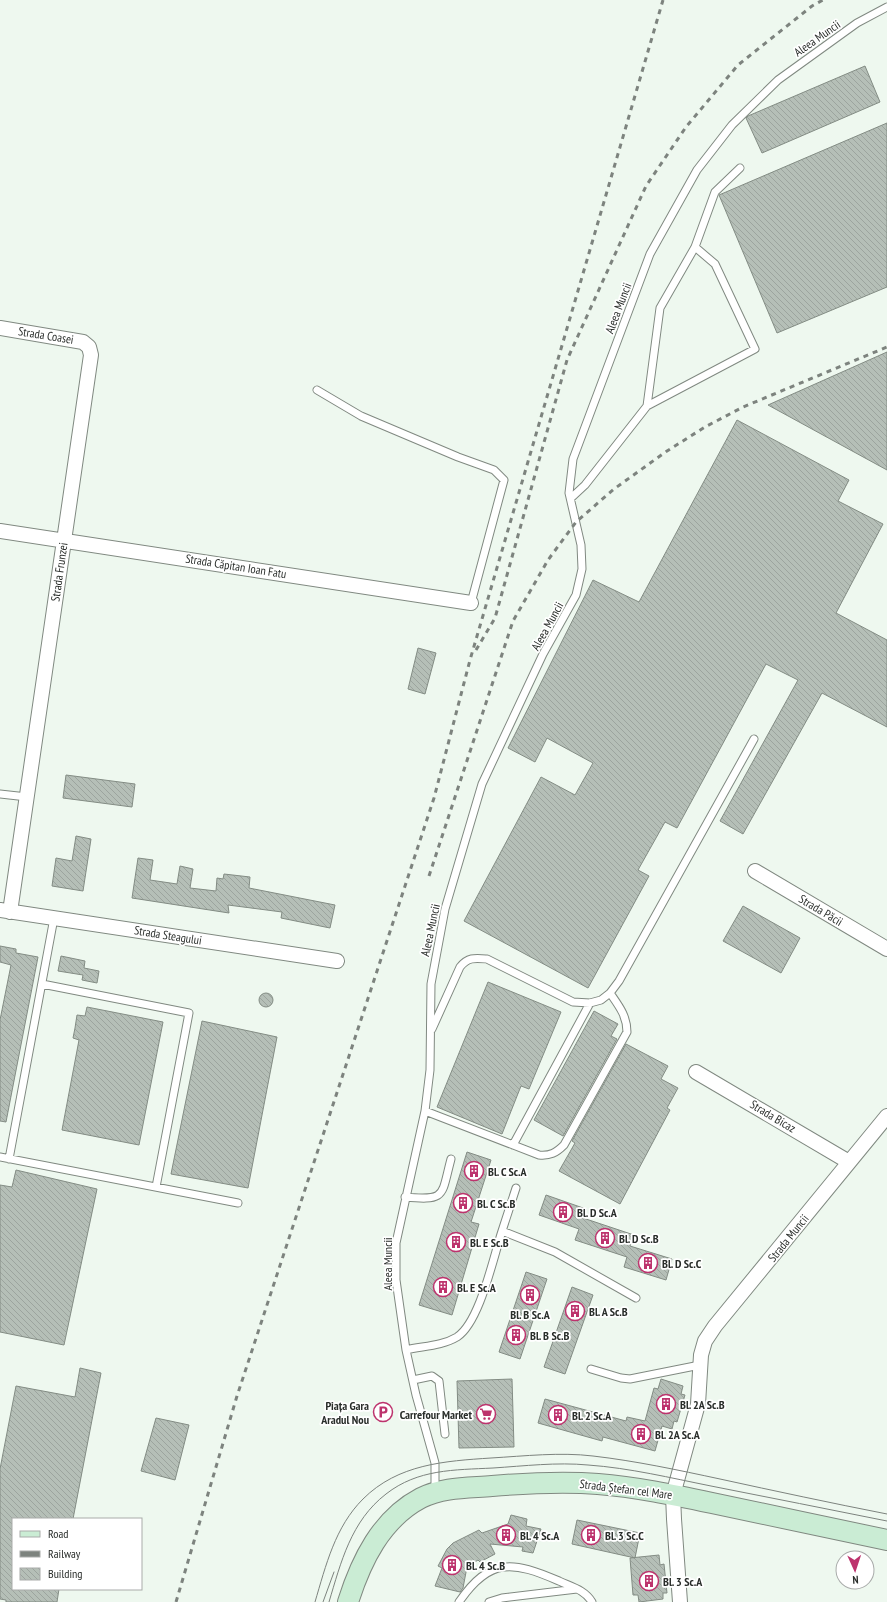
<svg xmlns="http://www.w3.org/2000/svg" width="887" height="1602" font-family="'PT Sans Narrow',sans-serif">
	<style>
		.building { fill: url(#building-back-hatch); stroke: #838c84 }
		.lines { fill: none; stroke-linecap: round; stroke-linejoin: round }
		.lane-casing { stroke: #808981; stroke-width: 9 }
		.street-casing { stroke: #808981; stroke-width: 16 }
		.secondary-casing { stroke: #808981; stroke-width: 22 }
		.lane { stroke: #fff; stroke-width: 7 }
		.street { stroke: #fff; stroke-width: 14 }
		.secondary { stroke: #caecd4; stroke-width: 20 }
		.tram { stroke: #7d837e; stroke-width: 1 }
		.rail { stroke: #7d837e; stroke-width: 3; stroke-dasharray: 5 5; stroke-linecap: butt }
		.labels { text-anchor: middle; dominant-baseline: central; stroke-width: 3.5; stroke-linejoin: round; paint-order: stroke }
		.street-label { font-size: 12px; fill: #292d2a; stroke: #fff }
		.poi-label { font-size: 12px; font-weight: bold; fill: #292d2a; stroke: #fff; text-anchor: start }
	</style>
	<defs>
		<pattern id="building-back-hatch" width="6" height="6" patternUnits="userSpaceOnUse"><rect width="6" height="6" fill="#b5bfb7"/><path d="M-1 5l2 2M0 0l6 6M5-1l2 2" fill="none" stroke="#9ca49e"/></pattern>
	</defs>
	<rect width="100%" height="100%" fill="#eef8ef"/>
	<path class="building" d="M865 66 880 102 762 153 746 118 748 116Z
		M887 123V287L777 333 719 195Z
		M887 352V470L768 405Z
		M737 420 849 480 838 501 883 524 836 613 887 640V727L822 693 743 834 720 821 798 680 766 664 677 828 665 822 638 870 649 876 588 988 464 921 541 777 575 795 593 763 547 738 535 762 508 748 593 580 639 602Z
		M418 648 436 653 425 694 408 689Z
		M66 775 135 784 132 807 63 798Z
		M76 836 91 839 83 891 52 886 56 858 72 861Z
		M138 858 153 860 150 880 177 884 180 866 193 869 190 888 216 891 217 878 223 879 224 874 250 877 249 888 335 905 330 928 281 918 282 912 228 905 229 913 132 898Z
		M743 906 800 938 781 973 723 941Z
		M0 946 16 949V953L38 957 6 1122 0 1121V1020L11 965 0 962Z
		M61 956 85 961 84 968 99 971 97 983 82 980 83 975 58 971Z
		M488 982 561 1012 529 1089 521 1086 502 1134 437 1107Z
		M259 1000a7 7 0 1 1 14 0a7 7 0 1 1-14 0Z
		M87 1007 163 1022 139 1145 62 1130 79 1040 73 1038 75 1028 77 1015 85 1016Z
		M594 1011 618 1024 611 1036 617 1039 563 1136 534 1120Z
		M202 1021 277 1037 248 1188 171 1174Z
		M626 1044 668 1066 661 1079 678 1088 667 1108 670 1110 620 1204 559 1171 575 1143 572 1141Z
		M467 1152 491 1160 471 1222 479 1224 452 1315 419 1305Z
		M16 1170 97 1189 64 1345 0 1332V1185L12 1187Z
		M546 1195 586 1209 583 1218 634 1235 630 1246 672 1259 666 1280 624 1267 627 1257 575 1240 579 1229 539 1215Z
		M526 1272 547 1279 520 1359 499 1352Z
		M572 1287 593 1295 565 1374 544 1367Z
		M80 1368 101 1373 73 1519H13V1589H59L57 1602H6V1600L0 1599V1469L16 1386 75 1397Z
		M512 1379 514 1447 459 1448 457 1381Z
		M661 1379 683 1386 681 1394 685 1395 677 1422 674 1421 672 1429 662 1426 655 1451 603 1437 602 1441 538 1423 545 1399 626 1421 627 1417 645 1421 654 1388 658 1389Z
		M156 1418 189 1425 175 1480 141 1471Z
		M511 1515 527 1519 526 1526 541 1529 533 1553 522 1551 523 1547 490 1544 495 1554 480 1562 478 1560 467 1567 463 1588 460 1592 435 1586 442 1568 438 1566 447 1549 453 1543 479 1530 482 1533 508 1524Z
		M577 1520 640 1533 635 1558 572 1544Z
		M659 1555 660 1565 664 1564 667 1593H663V1599L639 1602 638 1595H633L630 1558Z"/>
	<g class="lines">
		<g class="lane-casing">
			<path id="lane" d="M695 247 715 192 740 168
				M317 390 361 416 458 457 494 470 504 480 471 603
				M571 498 585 485 647 406 660 308 695 247 715 264 755 349 647 406
				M0 794 27 797
				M42 984 189 1013 156 1187
				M432 1029 460 967C468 957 475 958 487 959L573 1002 590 1003 601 1000 610 993 619 981 754 739
				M425 1111 539 1155C550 1156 556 1153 564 1145L627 1032C627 1016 619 1006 610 993
				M513 1145 590 1003
				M0 1157 238 1203
				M9 1159 54 918
				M405 1197C447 1201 441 1196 451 1159
				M502 1231 516 1188
				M406 1350C423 1346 442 1346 457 1337 480 1322 493 1258 502 1231L555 1252 636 1298
				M591 1369 621 1378 630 1379 700 1365
				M413 1380 432 1376 439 1381 445 1434
				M435 1492V1463L432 1452 416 1395 406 1350 396 1280V1243L425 1111 430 1070 431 984 445 909 482 784 543 654 576 595 582 569 581 545 569 493 573 459 650 254 697 170 732 125 778 80 857 23 887 7
				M459 1602C490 1557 513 1561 559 1581 572 1587 585 1590 592 1602
				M489 1602 502 1598 577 1589"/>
		</g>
		<g class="street-casing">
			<path id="street" d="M0 328 83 342 89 347 91 355 10 912
				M0 531 471 603
				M755 871 887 949
				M0 910 337 961
				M696 1072 849 1162
				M680 1602 674 1519 673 1495 698 1404 701 1355 705 1341 715 1326 887 1116"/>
		</g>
		<g class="secondary-casing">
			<path id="secondary" d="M348 1602C361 1561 381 1519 421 1498 443 1487 468 1488 492 1486 528 1483 563 1481 598 1484 636 1487 674 1495 712 1503 770 1515 829 1528 887 1540"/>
		</g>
		<use href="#lane" class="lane"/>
		<use href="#street" class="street"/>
		<use href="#secondary" class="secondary"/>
		<path class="tram" d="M315 1602C326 1565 335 1527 363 1499 398 1464 445 1461 491 1458 525 1456 560 1452 593 1456 636 1461 678 1470 720 1479 775 1491 831 1503 887 1514
			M323 1602 334 1572
			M329 1602C341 1562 351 1521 386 1494 418 1469 454 1470 493 1468 524 1466 557 1462 588 1465 630 1468 671 1478 711 1486 770 1498 829 1509 887 1521"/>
		<path class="rail" d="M476 650 495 618 567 360 646 186 686 127 738 65 812 6 823 0
			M429 876 513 621 548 560 576 522 614 489 667 451 705 427 743 407 887 347
			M176 1602 237 1396 434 798 470 660 663 0"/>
	</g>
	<defs>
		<g id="building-ring" transform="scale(1)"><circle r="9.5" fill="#fff" stroke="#bd336d" stroke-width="1.5"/><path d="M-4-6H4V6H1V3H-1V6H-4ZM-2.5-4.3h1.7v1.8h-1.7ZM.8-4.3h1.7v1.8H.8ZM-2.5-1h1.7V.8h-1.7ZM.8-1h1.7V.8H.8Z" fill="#bd336d"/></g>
		<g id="parking-ring" transform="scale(1)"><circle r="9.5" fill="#fff" stroke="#bd336d" stroke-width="1.5"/><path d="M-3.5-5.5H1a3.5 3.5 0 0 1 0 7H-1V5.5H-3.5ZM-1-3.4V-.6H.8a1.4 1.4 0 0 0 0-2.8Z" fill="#bd336d"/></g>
		<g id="supermarket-ring" transform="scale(1)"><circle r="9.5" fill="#fff" stroke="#bd336d" stroke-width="1.5"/><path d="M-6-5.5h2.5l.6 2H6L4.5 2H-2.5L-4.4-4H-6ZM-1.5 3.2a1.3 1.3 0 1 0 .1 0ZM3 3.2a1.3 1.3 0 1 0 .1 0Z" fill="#bd336d"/></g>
	</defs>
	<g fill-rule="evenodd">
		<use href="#building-ring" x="474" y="1171"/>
		<use href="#building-ring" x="463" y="1203"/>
		<use href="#building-ring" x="563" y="1212"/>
		<use href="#building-ring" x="605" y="1238"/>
		<use href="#building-ring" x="456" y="1242"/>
		<use href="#building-ring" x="648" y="1263"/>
		<use href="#building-ring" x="443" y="1287"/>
		<use href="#building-ring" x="530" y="1295"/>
		<use href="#building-ring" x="575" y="1311"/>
		<use href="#building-ring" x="516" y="1335"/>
		<use href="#building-ring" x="666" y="1404"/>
		<use href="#parking-ring" x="383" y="1412"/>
		<use href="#supermarket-ring" x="486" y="1414"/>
		<use href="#building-ring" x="558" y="1415"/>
		<use href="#building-ring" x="641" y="1434"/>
		<use href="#building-ring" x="506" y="1535"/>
		<use href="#building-ring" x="591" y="1535"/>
		<use href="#building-ring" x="452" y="1565"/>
		<use href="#building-ring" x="649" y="1581"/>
	</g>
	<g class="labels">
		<g class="street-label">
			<text transform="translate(817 38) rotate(-35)">Aleea Muncii</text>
			<text transform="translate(618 308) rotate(-69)">Aleea Muncii</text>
			<text transform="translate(46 335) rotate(9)">Strada Coasei</text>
			<text transform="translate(236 566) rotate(9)">Strada Căpitan Ioan Fatu</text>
			<text transform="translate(59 572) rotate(-82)">Strada Frunzei</text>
			<text transform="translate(547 626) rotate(-61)">Aleea Muncii</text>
			<text transform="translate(821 910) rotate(31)">Strada Păcii</text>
			<text transform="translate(430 930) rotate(-78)">Aleea Muncii</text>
			<text transform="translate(168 935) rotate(9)">Strada Steagului</text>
			<text transform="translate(773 1116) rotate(31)">Strada Bicaz</text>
			<text transform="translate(788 1238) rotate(-51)">Strada Muncii</text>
			<text transform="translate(387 1264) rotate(-90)">Aleea Muncii</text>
			<text transform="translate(626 1489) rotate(7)">Strada Ștefan cel Mare</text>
		</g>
		<g class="poi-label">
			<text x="488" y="1171">Bl. C Sc.A</text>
			<text x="477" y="1203">Bl. C Sc.B</text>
			<text x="577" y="1212">Bl. D Sc.A</text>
			<text x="619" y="1238">Bl. D Sc.B</text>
			<text x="470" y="1242">Bl. E Sc.B</text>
			<text x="662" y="1263">Bl. D Sc.C</text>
			<text x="457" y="1287">Bl. E Sc.A</text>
			<text x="589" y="1311">Bl. A Sc.B</text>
			<text x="530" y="1314" text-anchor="middle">Bl. B Sc.A</text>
			<text x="530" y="1335">Bl. B Sc.B</text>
			<text x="680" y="1404">Bl. 2A Sc.B</text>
			<text x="369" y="1405" text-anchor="end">Piața Gara<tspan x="369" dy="14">Aradul Nou</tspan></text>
			<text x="472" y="1414" text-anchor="end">Carrefour Market</text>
			<text x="572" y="1415">Bl. 2 Sc.A</text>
			<text x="655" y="1434">Bl. 2A Sc.A</text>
			<text x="520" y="1535">Bl. 4 Sc.A</text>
			<text x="605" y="1535">Bl. 3 Sc.C</text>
			<text x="466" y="1565">Bl. 4 Sc.B</text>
			<text x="663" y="1581">Bl. 3 Sc.A</text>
		</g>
	</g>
	<rect x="12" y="1518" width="130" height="72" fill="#ffffff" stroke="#a9abaa"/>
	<rect x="20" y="1531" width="20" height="6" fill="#caecd4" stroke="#a9abaa"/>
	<text x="48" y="1538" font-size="12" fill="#292d2a">Road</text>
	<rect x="20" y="1551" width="20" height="6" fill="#7d837e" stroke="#a9abaa"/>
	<text x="48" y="1558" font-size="12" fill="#292d2a">Railway</text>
	<rect x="20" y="1568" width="20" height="12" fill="url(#building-back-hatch)" stroke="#a9abaa"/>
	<text x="48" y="1578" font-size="12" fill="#292d2a">Building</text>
	<g transform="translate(855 1570) rotate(177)"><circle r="19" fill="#ffffff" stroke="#a9abaa"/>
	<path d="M0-3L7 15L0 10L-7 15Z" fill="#bd336d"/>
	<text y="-6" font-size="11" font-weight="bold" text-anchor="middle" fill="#292d2a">N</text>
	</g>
</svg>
